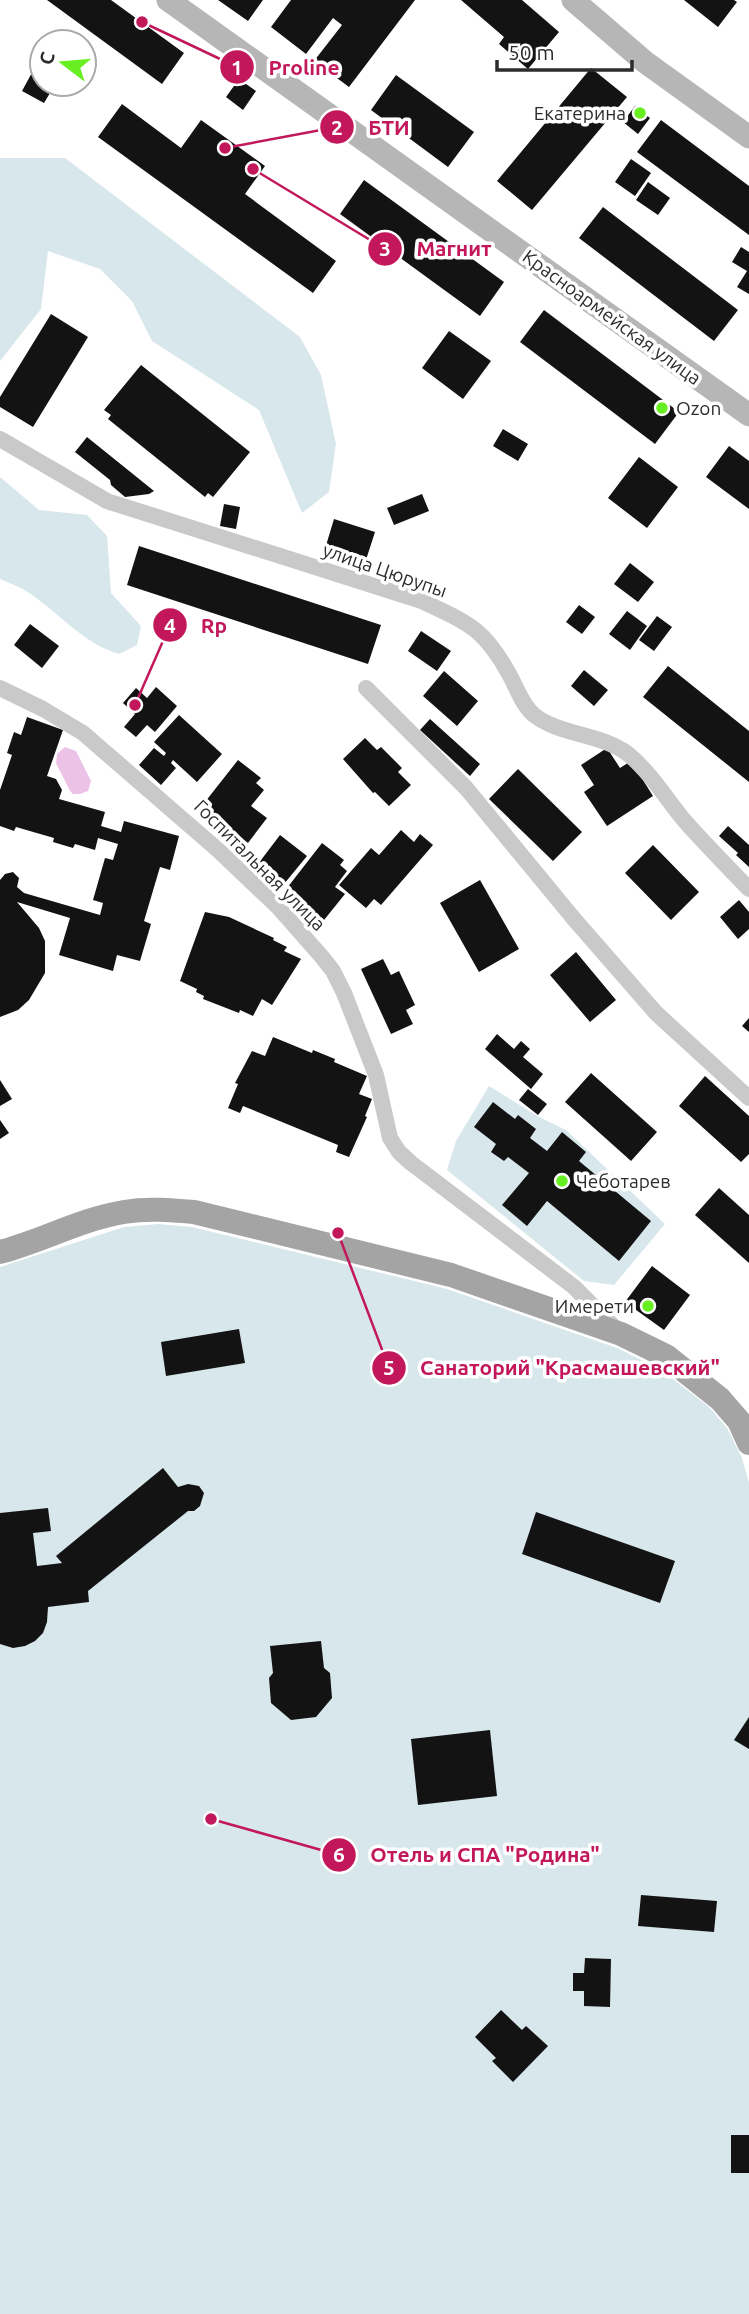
<svg xmlns="http://www.w3.org/2000/svg" width="749" height="2314" font-family="Ubuntu,sans-serif">
	<style>
		.green { fill: #d8e7eb }
		.water { fill: #ecc2e7 }
		.building { fill: #131313 }
		.lines { fill: none; stroke-linecap: round; stroke-linejoin: round }
		.street { stroke: #c9c9c9; stroke-width: 16 }
		.secondary { stroke: #b6b6b6; stroke-width: 23 }
		.primary { stroke: #a4a4a4; stroke-width: 24 }
		.poi-dot { fill: #68ef22; stroke: #fff; stroke-width: 2.5 }
		.labels { text-anchor: middle; dominant-baseline: central; stroke-width: 7; stroke-linejoin: round; paint-order: stroke }
		.poi-label { font-size: 19px; fill: #2c2c2c; stroke: #fff; text-anchor: end }
		.street-label { font-size: 19px; fill: #2c2c2c; stroke: #fff }
		.leader { fill: none; stroke: #c2185b; stroke-width: 2.5 }
		.callout-dot { fill: #c2185b; stroke: #fff; stroke-width: 2.5 }
		.mark-label { font-size: 21px; text-anchor: middle; font-weight: bold; fill: #fff }
		.callout-label { font-size: 21px; text-anchor: middle; font-weight: bold; fill: #c2185b; stroke: #fff; stroke-width: 7; stroke-linejoin: round; paint-order: stroke }
	</style>
	<rect width="100%" height="100%" fill="#fff"/>
	<path class="green" d="M0 158H65L300 337 321 375 336 444 329 492 302 513 259 410 152 341 132 301 100 269 48 251 41 309 0 361Z
		M0 477 39 510 87 515 107 536 111 593 141 626 137 645 119 654C79 642 56 608 21 588 14 585 7 582 0 579Z
		M489 1086 541 1118 566 1130 665 1224 614 1285 584 1281 447 1170 456 1141Z
		M158 1224 192 1227 447 1289 617 1348 660 1369 709 1407 727 1428 742 1458 749 1483V2314H0V1267L124 1227Z"/>
	<path class="water" d="M65 747 76 751 91 781 88 791 80 794H73L70 791 56 763 57 754Z"/>
	<path class="building" d="M47 0H111L184 53 162 84Z
		M218 0H263L248 21Z
		M291 0H415L349 87 314 61 342 25 333 18 306 54 271 27Z
		M461 0H522L559 32 528 69 499 44 504 37Z
		M684 0H734L737 2 718 27Z
		M35 67 42 70V84H48L50 93 44 103 22 91Z
		M591 68 627 97 532 210 497 181Z
		M396 75 474 132 448 167 371 110Z
		M239 79 256 91 243 110 226 97Z
		M122 104 181 148 201 120 265 166 245 194 336 261 313 293 98 137Z
		M635 106 650 118 638 134 623 122Z
		M661 120 749 186V235L637 152Z
		M631 159 651 173 635 196 615 182Z
		M364 180 504 282 480 316 340 214Z
		M648 182 670 198 658 215 636 200Z
		M603 207 738 310 714 341 579 238Z
		M741 247 749 252V294L737 287 747 271 732 262Z
		M544 310 679 412 655 444 520 342Z
		M51 314 88 337 33 427 0 407V397Z
		M449 331 491 361 463 399 422 368Z
		M141 365 250 452 213 497 208 493 205 497 108 419 111 415 104 410Z
		M503 429 528 444 518 461 493 446Z
		M87 437 154 491 149 494 125 497 111 485 110 480 75 452Z
		M729 446 749 461V509L706 477Z
		M639 457 678 487 647 528 608 498Z
		M422 494 429 511 394 525 387 508Z
		M224 504 240 507 236 529 220 526Z
		M334 519 375 532 364 566 324 552Z
		M139 546 381 625 368 664 127 585Z
		M630 563 654 582 638 602 614 584Z
		M579 605 595 617 582 634 566 622Z
		M627 611 647 626 630 650 609 634Z
		M657 616 672 627 654 651 639 640Z
		M30 624 59 646 42 668 14 645Z
		M421 631 451 651 437 671 408 651Z
		M668 666 749 731V782L643 697Z
		M584 670 608 690 594 706 571 686Z
		M444 671 478 701 457 726 423 696Z
		M156 687 177 706 155 732 147 725 136 737 124 727 135 714 123 703 136 688 147 698Z
		M179 715 222 754 197 782 173 760 171 763 176 768 161 785 139 765 154 748 164 756 166 753 154 742Z
		M27 717 63 730 47 776 56 779 62 790 59 799 105 812 101 826 121 832 124 821 179 836 170 870 160 867 144 921 151 924 140 961 117 955 113 971 59 955 70 918 17 902 39 928 45 941V973L29 1000 18 1010 0 1017V880L5 874 13 872 19 878 17 887 24 893 100 915 103 903 93 900 105 858 113 860 118 844 98 838 95 850 75 844 73 848 53 842 54 838 16 827 14 831 0 826V790L12 755 7 753 14 732 21 735Z
		M430 719 480 764 470 776 420 730Z
		M365 738 377 750 381 747 402 768 398 772 411 785 389 806 375 792 373 793 343 759Z
		M607 748 620 768 631 761 653 796 607 826 584 792 594 785 581 765Z
		M238 760 261 778 256 783 264 790 251 806 267 818 248 843 211 814 214 810 205 802Z
		M518 769 582 832 553 861 489 799Z
		M728 826 749 845V867L736 855 738 853 719 836Z
		M401 830 414 842 420 834 433 845 381 905 374 899 366 908 339 885 371 848 379 855Z
		M280 835 307 856 284 884 258 864Z
		M322 843 344 860 340 865 347 871 335 887 345 894 320 925 298 906 303 900 287 888Z
		M653 845 699 892 671 920 625 873Z
		M480 880 519 949 479 972 440 903Z
		M739 900 749 912V929L738 939 720 917Z
		M205 912 229 917 274 938 273 940 287 947 284 951 301 959 272 1005 262 999 253 1016 240 1010 239 1013 203 999 204 996 196 992 197 989 180 981Z
		M576 952 616 1000 590 1022 550 975Z
		M383 959 391 975 399 971 415 1005 406 1010 413 1024 391 1034 361 969Z
		M749 1018V1032L742 1026Z
		M497 1034 514 1049 521 1041 530 1049 523 1057 543 1074 531 1089 485 1049Z
		M273 1037 312 1053 313 1050 335 1059 334 1062 367 1076 359 1094 372 1099 365 1116 367 1117 349 1157 336 1152 338 1145 243 1106 240 1113 228 1108 238 1084 235 1083 252 1051 265 1056Z
		M591 1073 657 1132 631 1161 565 1102Z
		M705 1076 749 1116V1154L741 1162 679 1106Z
		M0 1080 12 1099 0 1106Z
		M528 1089 547 1104 538 1115 519 1100Z
		M493 1102 515 1119 518 1115 536 1129 530 1138 547 1151 562 1132 586 1152 579 1161 651 1221 619 1261 547 1201 527 1226 502 1205 529 1173 508 1157 504 1161 491 1152 496 1144 474 1127Z
		M0 1120 9 1133 0 1139Z
		M719 1188 749 1215V1263L695 1215Z
		M652 1266 690 1295 664 1330 625 1302Z
		M239 1329 245 1363 166 1376 161 1342Z
		M163 1468 178 1487 188 1484 199 1486 204 1493 200 1506 194 1511H188L88 1591 89 1602 48 1607 47 1622 43 1633 35 1641 25 1646 13 1648 0 1644V1513L48 1508 51 1531 33 1533 37 1566 62 1563 56 1556Z
		M536 1512 675 1561 660 1603 522 1554Z
		M321 1641 324 1668 330 1673 332 1698 316 1717 291 1720 271 1703 269 1678 273 1673 270 1646Z
		M749 1717V1749L734 1740Z
		M490 1730 497 1796 418 1805 411 1739Z
		M641 1895 717 1901 714 1932 638 1926Z
		M585 1958 611 1959 610 2007 584 2006V1991H573V1973H584Z
		M501 2010 522 2030 526 2026 548 2046 513 2082 492 2061 496 2058 475 2037Z
		M731 2135H749V2173H731Z"/>
	<g class="lines">
		<path class="street" d="M0 439 107 501 422 601C468 623 484 628 509 674 517 688 522 705 534 715 561 736 600 733 628 754 649 771 666 798 683 819 704 843 727 866 749 889
			M0 688 43 709 83 733 218 850 278 907 322 957 333 971 344 993 376 1075 390 1138 399 1152 411 1163 574 1287 616 1329
			M366 688 466 788 574 919 656 1013 749 1098"/>
		<path class="secondary" d="M168 0 749 415
			M573 0 645 62 749 137"/>
		<path class="primary" d="M0 1252C42 1241 81 1219 124 1212 147 1208 171 1210 194 1212L451 1275 621 1334 666 1356 720 1399 739 1421 749 1443"/>
	</g>
	<g class="poi-dot">
		<circle cx="640" cy="113" r="7"/>
		<circle cx="662" cy="408" r="7"/>
		<circle cx="562" cy="1181" r="7"/>
		<circle cx="648" cy="1306" r="7"/>
	</g>
	<g class="labels">
		<g class="poi-label">
			<text x="626" y="113">Екатерина</text>
			<text x="676" y="408" text-anchor="start">Ozon</text>
			<text x="576" y="1181" text-anchor="start">Чеботарев</text>
			<text x="634" y="1306">Имерети</text>
		</g>
		<g class="street-label">
			<text transform="translate(612 317) rotate(36)">Красноармейская улица</text>
			<text transform="translate(385 570) rotate(19)">улица Цюрупы</text>
			<text transform="translate(260 865) rotate(45)">Госпитальная улица</text>
		</g>
	</g>
	<path class="leader" d="M142 22L237 67M225 148L337 127M253 169L385 249M135 705L170 625M338 1233L389 1368M211 1819L339 1855"/>
	<g class="callout-dot">
		<circle cx="142" cy="22" r="7"/>
		<circle cx="225" cy="148" r="7"/>
		<circle cx="253" cy="169" r="7"/>
		<circle cx="135" cy="705" r="7"/>
		<circle cx="338" cy="1233" r="7"/>
		<circle cx="211" cy="1819" r="7"/>
		<circle cx="237" cy="67" r="18"/>
		<circle cx="337" cy="127" r="18"/>
		<circle cx="385" cy="249" r="18"/>
		<circle cx="170" cy="625" r="18"/>
		<circle cx="389" cy="1368" r="18"/>
		<circle cx="339" cy="1855" r="18"/>
	</g>
	<g class="mark-label">
		<text x="237" y="75">1</text>
		<text x="337" y="135">2</text>
		<text x="385" y="256">3</text>
		<text x="170" y="633">4</text>
		<text x="389" y="1375">5</text>
		<text x="339" y="1862">6</text>
	</g>
	<g class="callout-label">
		<text x="304" y="75">Proline</text>
		<text x="389" y="135">БТИ</text>
		<text x="454" y="256">Магнит</text>
		<text x="214" y="633">Rp</text>
		<text x="570" y="1375">Санаторий "Красмашевский"</text>
		<text x="485" y="1862">Отель и СПА "Родина"</text>
	</g>
	<g transform="translate(63 63) rotate(286)"><circle r="33" fill="#ffffff" stroke="#ababab" stroke-width="2"/>
	<path d="M0-5L12 26L0 18L-12 26Z" fill="#68ef22"/>
	<text y="-10" font-size="19" font-weight="bold" text-anchor="middle" fill="#2c2c2c">С</text>
	</g>
	<path d="M497 60v10h135v-10" fill="none" stroke="#2c2c2c" stroke-width="3.5"/>
	<text x="508" y="60" font-size="21" fill="#2c2c2c" stroke="#ffffff" stroke-width="5" paint-order="stroke">50 m</text>
</svg>
